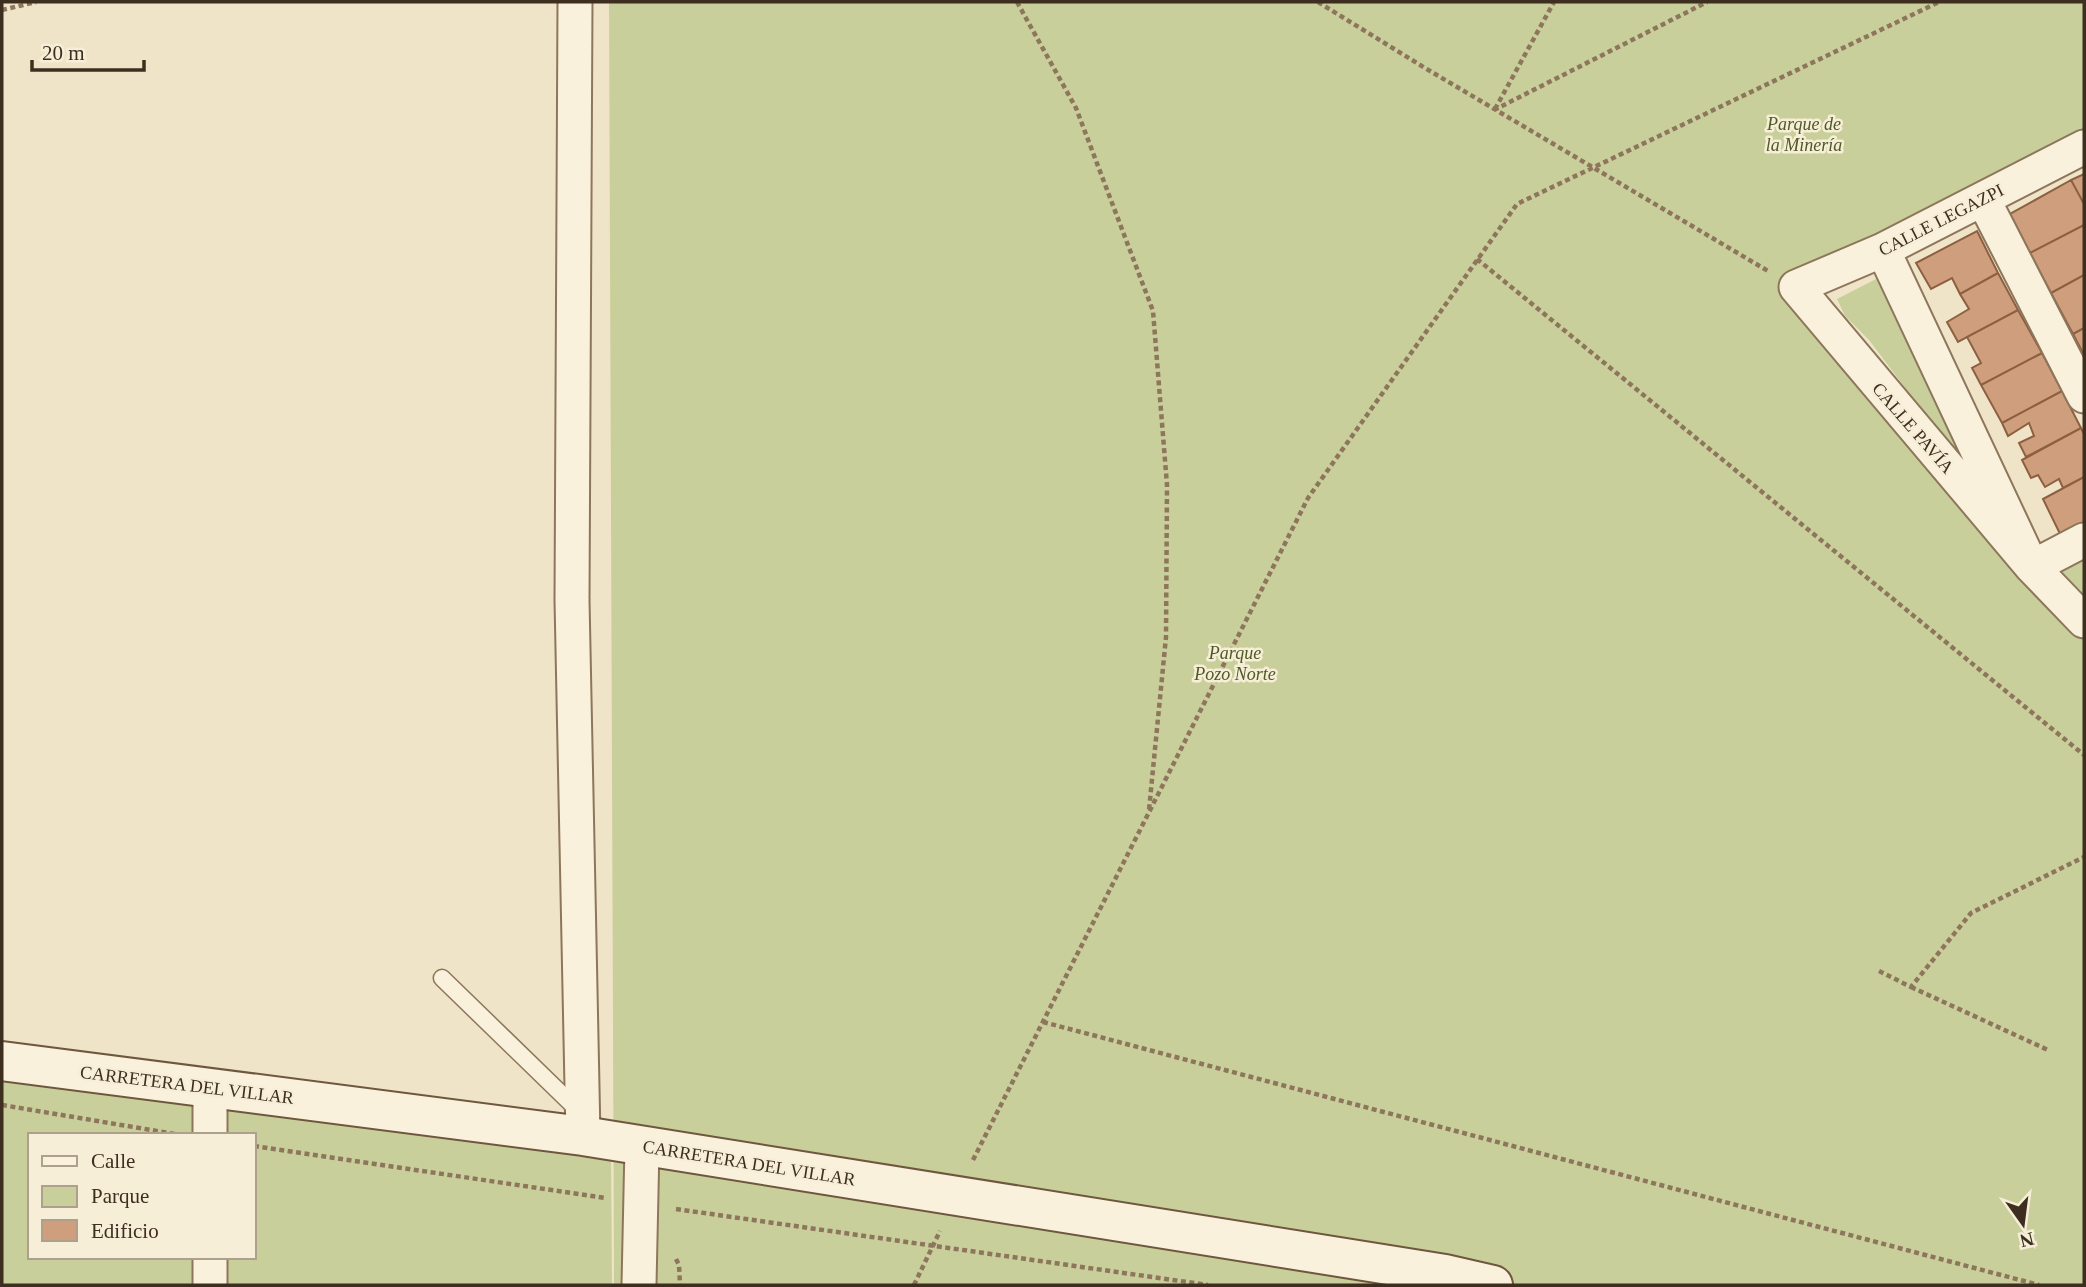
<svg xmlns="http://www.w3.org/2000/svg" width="2086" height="1287" font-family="'Times New Roman',serif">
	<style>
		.green { fill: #c9cf9b; fill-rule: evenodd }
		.building { fill: #cf9f7d; stroke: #8d5f41; stroke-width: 2 }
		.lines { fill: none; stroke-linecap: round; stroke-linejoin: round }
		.lane-casing { stroke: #8d765c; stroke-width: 19 }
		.street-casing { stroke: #8d765c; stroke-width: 37 }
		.secondary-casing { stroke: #6f573f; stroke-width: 42 }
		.path { stroke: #8d765c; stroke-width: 4.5; stroke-dasharray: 5 3.5; stroke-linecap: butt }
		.lane { stroke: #faf1dc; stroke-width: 16 }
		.street { stroke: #faf1dc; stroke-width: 33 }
		.secondary { stroke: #faf1dc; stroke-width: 38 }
		.labels { text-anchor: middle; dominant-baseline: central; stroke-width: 5; stroke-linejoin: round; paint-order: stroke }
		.park-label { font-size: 18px; font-style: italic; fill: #4d5a26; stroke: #f7eed8 }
		.street-label { font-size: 18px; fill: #3d2e20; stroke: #f7eed8 }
	</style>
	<rect width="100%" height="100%" fill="#f0e4c8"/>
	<path class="green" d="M609 2H2084V143L1796 288 2032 566 2084 540V1285H614Z
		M1876 279 1991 488 1982 490 1869 340 1845 316 1837 299Z
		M2 1061 611 1141 612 1285H2ZM30 1135H254V1257H30Z"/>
	<path class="building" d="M2084 174V204L2071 180Z
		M2071 180 2084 204V225L2030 253 2010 214Z
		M2084 225V275L2051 293 2030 253Z
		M1977 231 1998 273 1960 294 1952 278 1931 289 1916 263Z
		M1998 273 2018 310 1958 342 1947 322 1969 309 1960 294Z
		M2084 275V328L2073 334 2051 293Z
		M2018 310 2042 353 1981 385 1972 368 1981 363 1967 337Z
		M2084 328V355L2073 334Z
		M2042 353 2062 391 2002 423 1981 385Z
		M2062 391 2081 428 2026 457 2019 443 2034 436 2029 423 2008 436 2002 423Z
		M2081 428 2084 434V477L2063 488 2059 479 2045 487 2038 475 2031 478 2022 460Z
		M2084 477V529L2063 540 2043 499Z"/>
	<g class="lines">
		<g class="lane-casing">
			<path id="lane" d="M442 978 581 1113"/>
		</g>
		<g class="street-casing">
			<path id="street" d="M575 2 572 600 583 1136
				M2084 147 1883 250 1796 287 2032 567 2084 621
				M1983 199 2084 396
				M1883 250 2032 567 2084 540
				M210 1135V1088
				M210 1257V1285
				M639 1285 642 1146"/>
		</g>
		<g class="secondary-casing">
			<path id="secondary" d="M2 1061 583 1136 1445 1274 1493 1285"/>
		</g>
		<path class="path" d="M1017 2 1076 108 1153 311 1167 485 1166 637 1149 810
			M1318 2 1425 68 1768 271
			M2 10 36 2
			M1495 109 1554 2
			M1494 110 1707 2
			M1477 259 2084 755
			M1879 971 1911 987 1971 913 2084 857
			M1911 987 2048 1050
			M1043 1022 2039 1285
			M2 1105 175 1134
			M254 1146 605 1198
			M973 1160 1308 498 1517 204 1939 2
			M676 1209 1208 1285
			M676 1259 679 1265 680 1285
			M914 1285 940 1231"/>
		<use href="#lane" class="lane"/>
		<use href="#street" class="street"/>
		<use href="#secondary" class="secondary"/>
	</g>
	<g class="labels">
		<g class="park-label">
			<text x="1804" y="124">Parque de<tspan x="1804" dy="21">la Minería</tspan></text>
			<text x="1235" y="653">Parque<tspan x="1235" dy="21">Pozo Norte</tspan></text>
		</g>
		<g class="street-label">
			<text transform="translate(1941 220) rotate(-27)">CALLE LEGAZPI</text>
			<text transform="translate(1913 428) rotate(49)">CALLE PAVÍA</text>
			<text transform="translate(187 1085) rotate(7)">CARRETERA DEL VILLAR</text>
			<text transform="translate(749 1163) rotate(9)">CARRETERA DEL VILLAR</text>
		</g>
	</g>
	<rect width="2086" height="1287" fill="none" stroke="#3d2e20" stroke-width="7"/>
	<rect x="28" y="1133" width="228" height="126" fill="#f7eed8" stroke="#ada18e" stroke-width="2"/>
	<rect x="42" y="1156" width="35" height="10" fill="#faf1dc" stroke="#ada18e" stroke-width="2"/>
	<text x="91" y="1168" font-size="21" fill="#3d2e20">Calle</text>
	<rect x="42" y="1186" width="35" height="21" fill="#c9cf9b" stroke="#ada18e" stroke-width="2"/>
	<text x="91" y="1203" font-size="21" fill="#3d2e20">Parque</text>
	<rect x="42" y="1220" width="35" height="21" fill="#cf9f7d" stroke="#ada18e" stroke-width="2"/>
	<text x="91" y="1238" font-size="21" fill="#3d2e20">Edificio</text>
	<g transform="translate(2023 1224) rotate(166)" stroke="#f7eed8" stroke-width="5" paint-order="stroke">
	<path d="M0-5L12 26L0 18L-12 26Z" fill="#3d2e20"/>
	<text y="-10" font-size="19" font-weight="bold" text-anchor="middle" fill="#3d2e20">N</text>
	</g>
	<path d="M32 60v10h112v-10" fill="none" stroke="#3d2e20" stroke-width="3.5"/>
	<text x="42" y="60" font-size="21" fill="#3d2e20" stroke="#f7eed8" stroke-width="5" paint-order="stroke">20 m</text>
</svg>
